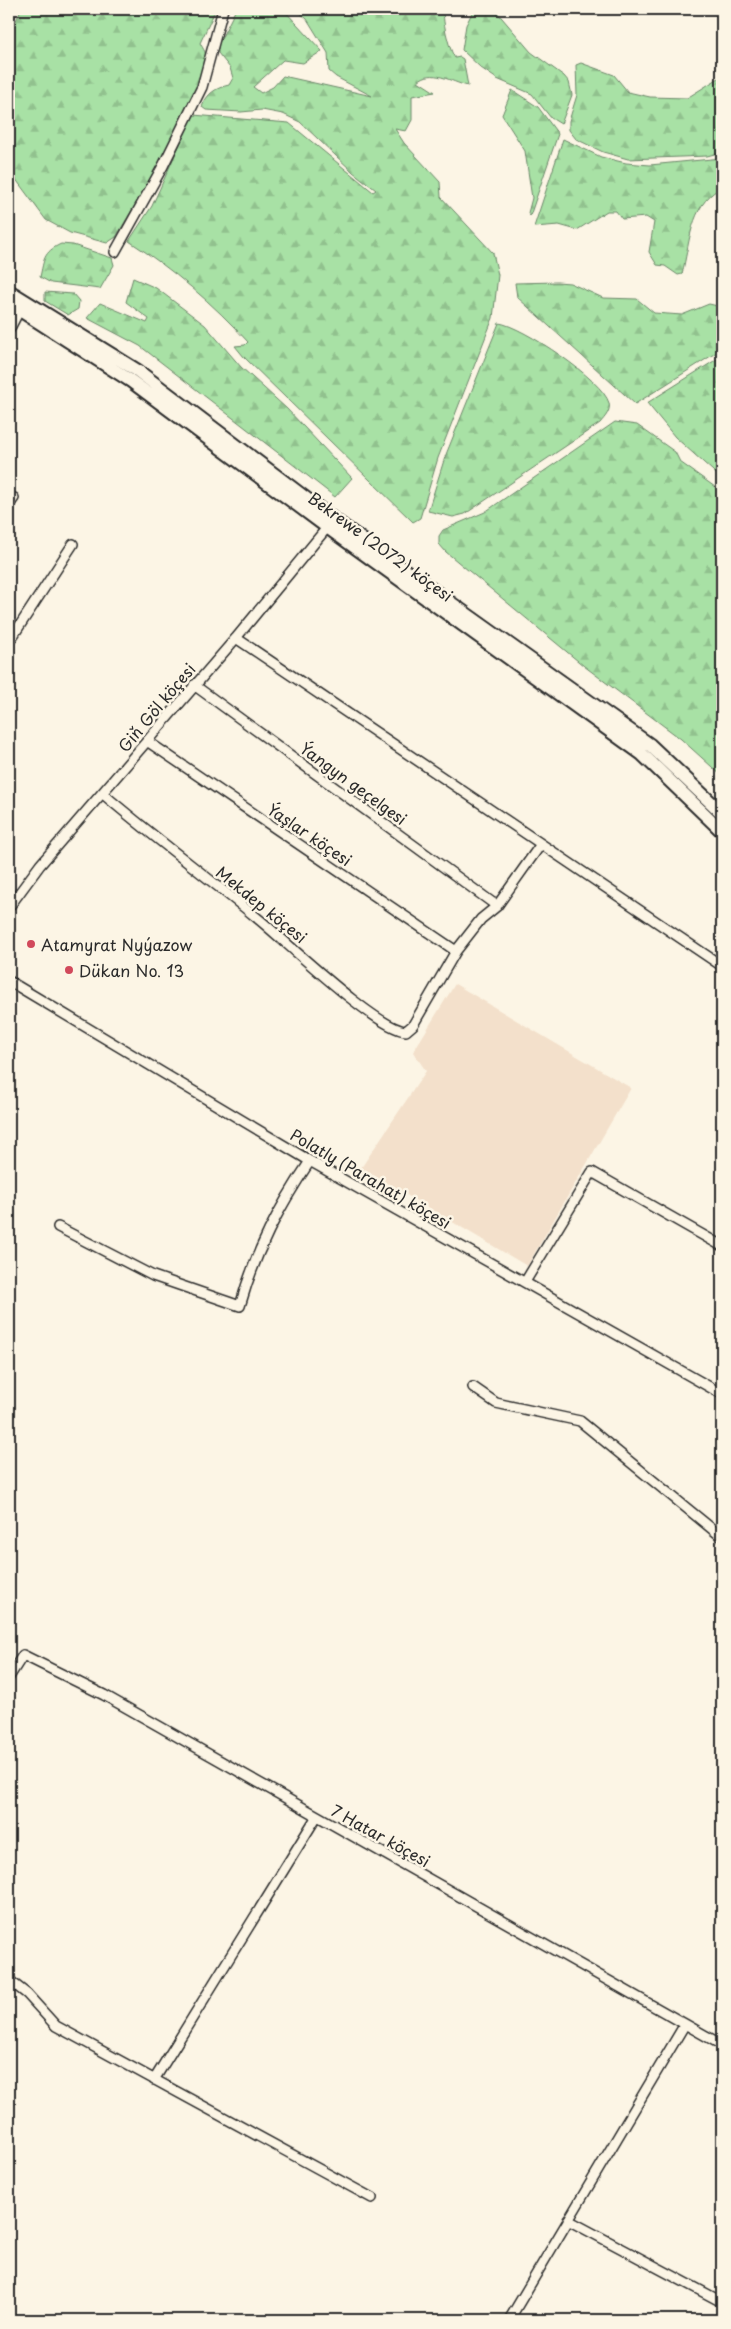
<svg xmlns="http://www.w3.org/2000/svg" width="731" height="2329" font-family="'Playpen Sans',sans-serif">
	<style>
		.built { fill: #f3e0cb }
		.forest { fill: url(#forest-firs); stroke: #6a8668 }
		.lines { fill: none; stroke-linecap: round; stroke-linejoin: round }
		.minor-casing { stroke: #2b2b2b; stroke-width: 12 }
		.secondary-casing { stroke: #2b2b2b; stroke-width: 16 }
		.minor { stroke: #fcf5e5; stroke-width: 9 }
		.secondary { stroke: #fcf5e5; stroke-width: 12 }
		.poi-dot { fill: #d1495b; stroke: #fcf5e5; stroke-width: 2 }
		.labels { text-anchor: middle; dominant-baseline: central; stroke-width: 5; stroke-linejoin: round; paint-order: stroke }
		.street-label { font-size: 16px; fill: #2b2b2b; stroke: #fcf5e5 }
		.poi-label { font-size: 16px; fill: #2b2b2b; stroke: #fcf5e5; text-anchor: start }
	</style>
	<defs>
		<pattern id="forest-firs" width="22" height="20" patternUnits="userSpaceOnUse" patternTransform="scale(1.25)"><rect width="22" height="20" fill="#a8e1a5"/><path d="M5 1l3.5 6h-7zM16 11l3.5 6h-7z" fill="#91c18e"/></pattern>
	</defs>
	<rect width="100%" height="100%" fill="#fcf5e5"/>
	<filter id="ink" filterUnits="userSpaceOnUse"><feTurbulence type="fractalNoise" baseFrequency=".02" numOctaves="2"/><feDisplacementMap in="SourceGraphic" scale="10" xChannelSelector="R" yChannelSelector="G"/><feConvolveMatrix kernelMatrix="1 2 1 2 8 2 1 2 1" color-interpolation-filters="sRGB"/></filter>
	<g filter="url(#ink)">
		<path class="built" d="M455 984 631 1088 527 1266 361 1168 426 1071 413 1052Z"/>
		<path class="forest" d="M21 9H216L200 43C202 47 206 52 206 57 210 81 132 210 116 237L107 243 70 233 46 220 9 170V37Z
			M236 9H283L322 51 303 63 283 60 253 87 261 93 273 87 283 76 372 96 336 77 329 71 328 53 307 19 296 9H444C441 16 449 50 455 58L460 57 463 59 468 86C450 82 433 68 418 81L435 92 412 96V120L406 131 395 129 404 143 440 182 441 197 493 253 498 275 493 318 438 458 420 518 413 522 244 357 235 346 245 345 248 342C214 304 172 269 129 241L152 206 193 115 289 123 373 192 376 190 353 172 300 122 283 114 262 110 241 112 206 110 202 107C207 93 216 88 229 85L233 78 230 68 218 53V45Z
			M474 9 496 11 531 52 564 76 569 82 572 95 561 124 551 118 532 94 497 79 481 68 462 50 466 25Z
			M581 63 614 75 628 92 650 97 687 98 722 76V152L707 156 628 159 603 152 576 139 569 130V121L577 95 576 65Z
			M512 90 538 107 558 134 530 216 528 213 532 198 525 151 502 115Z
			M563 139 601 157 626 163 650 165 722 158V190L719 189C690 206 690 243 682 274L678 275 665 266 657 265 649 252 654 222 646 217 622 219 616 211H607L577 230 559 225 534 227Z
			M61 244 73 245 112 258 114 265 100 289 51 283 40 277C44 260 43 252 61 244Z
			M133 278 156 288 205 325 241 367 287 409 352 478 335 497 140 346 87 318 100 303 147 323 149 319 126 302Z
			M557 282 570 283 603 298 637 299 654 313 682 315 709 304 722 307V349L635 404 517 297 515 283Z
			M45 292 73 294 79 301 78 309 68 315 45 301Z
			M499 323C522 326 603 380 609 403 611 411 605 417 600 423L465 514 453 517 428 511 445 457Z
			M722 356V479L675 437 647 403Z
			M615 422 637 425 675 452 680 462 722 492V776L681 739 584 666 446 552 439 544V536L443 530 485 512Z"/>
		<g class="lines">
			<g class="minor-casing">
				<path id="minor" d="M115 252 163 166 202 87 223 9
					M9 330 20 309
					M9 505 14 498
					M236 638 722 966
					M9 642 73 544
					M194 685 497 906
					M147 741 456 951
					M102 793C152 836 205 875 256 917 285 940 376 1029 406 1031L413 1025 456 951 481 919 497 906 541 844
					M9 907 40 865 236 638 330 524
					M9 981 310 1161 722 1394
					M58 1227 153 1276 240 1306C256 1250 278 1209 310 1161
					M525 1282 592 1172 722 1246
					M473 1387 496 1403 580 1421 722 1537
					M9 1677 23 1655 104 1695 722 2045
					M9 1980 27 1994 56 2026 372 2198
					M154 2080 317 1816
					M568 2220 722 2302
					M509 2320 685 2024"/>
			</g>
			<g class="secondary-casing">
				<path id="secondary" d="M9 291 138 371 333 519 650 745 722 813
					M9 303 131 381 327 527 642 754 722 831"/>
			</g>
			<use href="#minor" class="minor"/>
			<use href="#secondary" class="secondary"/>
		</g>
	</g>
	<g class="poi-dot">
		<circle cx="31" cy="944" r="5"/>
		<circle cx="69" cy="970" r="5"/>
	</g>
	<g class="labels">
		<g class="street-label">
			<text transform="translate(381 546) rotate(36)">Bekrewe (2072) köçesi</text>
			<text transform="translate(156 707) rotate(-50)">Giň Göl köçesi</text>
			<text transform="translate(354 783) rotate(36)">Ýangyn geçelgesi</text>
			<text transform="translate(310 834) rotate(34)">Ýaşlar köçesi</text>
			<text transform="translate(262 904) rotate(39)">Mekdep köçesi</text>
			<text transform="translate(371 1178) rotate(30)">Polatly (Parahat) köçesi</text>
			<text transform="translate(381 1835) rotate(29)">7 Hatar köçesi</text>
		</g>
		<g class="poi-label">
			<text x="41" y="944">Atamyrat Nyýazow</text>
			<text x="79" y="970">Dükan No. 13</text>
		</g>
	</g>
	<rect width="731" height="2329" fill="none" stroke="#fcf5e5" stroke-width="30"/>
	<rect x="15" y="15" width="701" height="2299" fill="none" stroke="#2b2b2b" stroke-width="2" filter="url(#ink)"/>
</svg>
